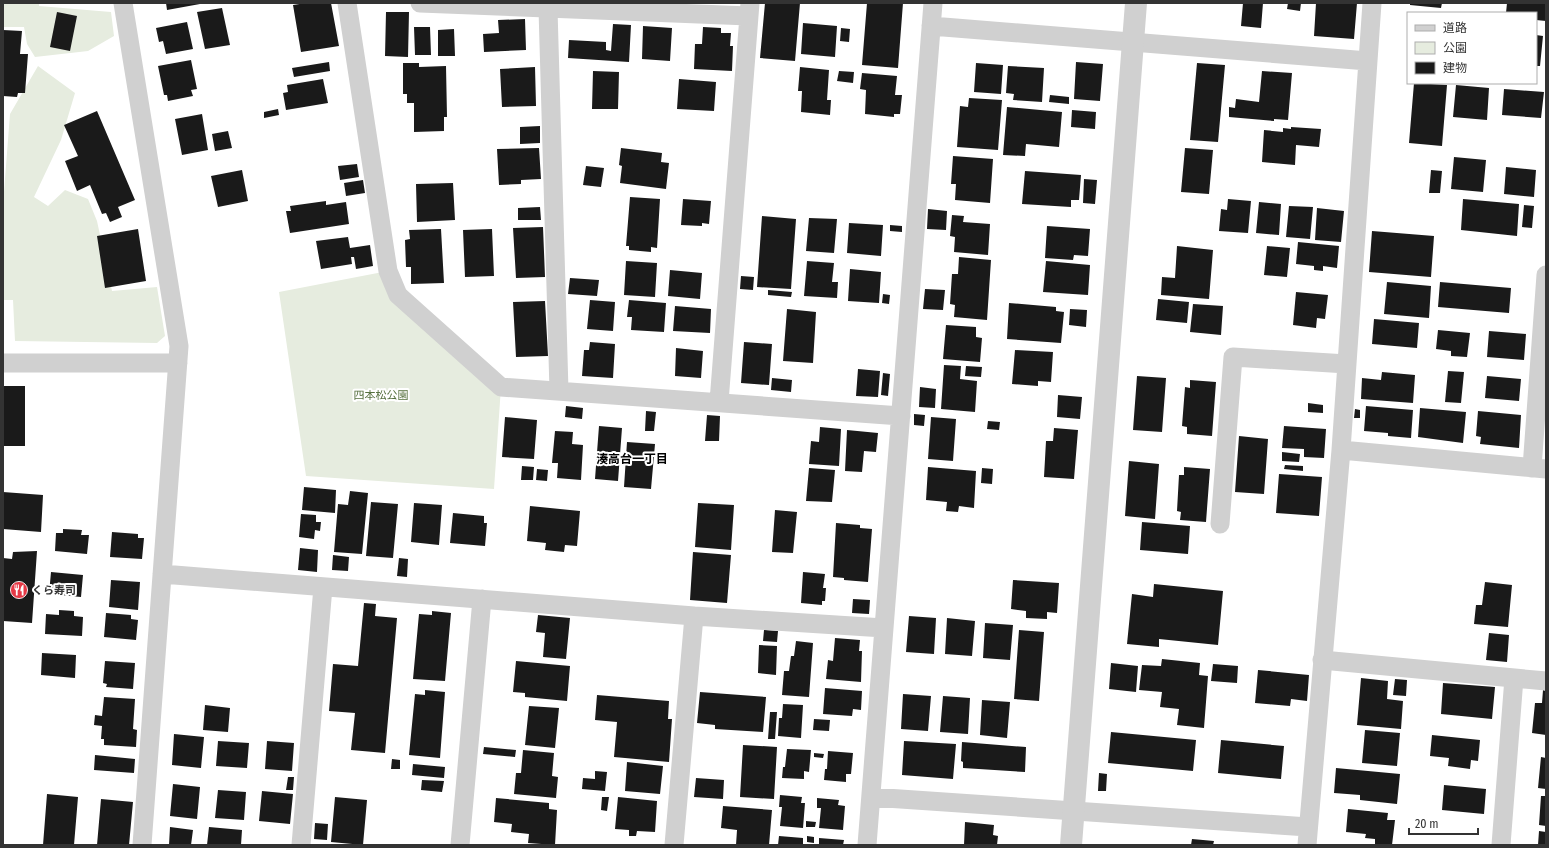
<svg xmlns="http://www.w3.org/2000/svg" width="1549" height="848" font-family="'Fira Sans Condensed','Noto Sans JP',sans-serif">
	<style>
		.green { fill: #e6ecdf }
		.building { fill: #1a1a1a }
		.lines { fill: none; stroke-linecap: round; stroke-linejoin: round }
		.minor { stroke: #d0d0d0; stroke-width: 19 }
		.tertiary { stroke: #d0d0d0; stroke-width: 22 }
		.labels { text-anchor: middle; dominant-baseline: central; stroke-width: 4; stroke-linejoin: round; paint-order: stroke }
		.park-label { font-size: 11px; fill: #56703f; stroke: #fff }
		.poi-label { font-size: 11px; font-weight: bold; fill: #333; stroke: #fff; text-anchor: start }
		.neighbourhood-label { font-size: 12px; font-weight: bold; fill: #000; stroke: #fff }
	</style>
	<rect width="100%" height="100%" fill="#fff"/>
	<path class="green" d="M3 3H39V6L111 12 114 36 88 51 35 57 27 44 24 27H3Z
		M38 66 75 93 61 140 34 197 48 206 65 190 88 199 97 221 112 291 157 287 165 336 157 343 15 341 13 300H3V205L10 114Z
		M388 271 501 387 494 489 306 476 279 292Z"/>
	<path class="building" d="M166 3H200V4L167 10Z
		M306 3H331L339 46 301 52 293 5Z
		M765 3H800L795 61 760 58Z
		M867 3H903L898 68 862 65Z
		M1243 3H1263L1261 28 1241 26Z
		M1288 3H1301L1300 11 1287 9Z
		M1316 3H1357L1354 39 1314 36Z
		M1410 3H1442L1441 8 1410 5Z
		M1507 3H1546V21L1536 20V13H1506Z
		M222 8 230 45 205 49 197 12Z
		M57 12 77 16 70 51 50 47Z
		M386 12H409L408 57 385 56Z
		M525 19 526 50 484 52 483 34 499 33 498 20Z
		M187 22 193 49 166 54 163 41 159 42 156 28Z
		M803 23 837 26 835 57 801 54Z
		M613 24 631 25 629 62 568 58 569 40 606 42V50L611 51Z
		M643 26 672 28 670 61 642 59Z
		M414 27H430L431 55H415Z
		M703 27 721 28V33H731L730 46H733L732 71 694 69 695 44H702Z
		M841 28 850 29 849 42 840 41Z
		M454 29 455 56H438V30Z
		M3 30 22 31 20 54H28L25 93H18L17 97 3 96Z
		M1536 35 1543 36 1540 66H1536Z
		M191 60 197 89 191 90 193 96 168 101 167 95H164L158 66Z
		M329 62 330 71 294 77 292 68Z
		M1076 62 1103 64 1100 101 1074 99Z
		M403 63H419V67L446 66 447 117H444V131L414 132V103H407V94H403Z
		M976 63 1003 65 1001 94 974 92Z
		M1197 63 1225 65 1218 142 1190 140Z
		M1008 66 1044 68 1042 102 1013 100 1014 94 1006 93Z
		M535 67 536 106 502 107 500 69Z
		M800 67 829 70 827 100H831L830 115 801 112 802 91H798Z
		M593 71 619 72 618 109H592Z
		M839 71 854 72 853 83 837 81Z
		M1262 71 1292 73 1288 120 1274 119V121L1229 117V107L1235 108 1236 99 1259 102Z
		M862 73 897 76 895 95H902L900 114H894V117L865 114 866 90 860 89Z
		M323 79 328 103 286 110 283 93 288 92 287 85Z
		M679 79 716 82 714 111 677 109Z
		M1414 83 1447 85 1442 146 1409 143Z
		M1456 85 1489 88 1487 120 1453 117Z
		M1504 89 1544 92 1541 118 1502 115Z
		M1050 95 1069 97V104L1049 102Z
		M969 98 1002 100 998 150 957 147 960 106 968 107Z
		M1007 107 1062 112 1059 147 1026 144 1025 156 1003 155Z
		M278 109 279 115 264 118V112Z
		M1072 110 1096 112 1095 129 1071 127Z
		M97 111 135 200 118 207 122 217 110 222 106 213 102 214 90 185 77 191 65 161 78 156 64 125Z
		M202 114 208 150 182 155 175 119Z
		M540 126V143L520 144V127Z
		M1291 127 1321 129 1319 147 1296 145 1295 165 1262 162 1264 130 1283 132V128L1291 129Z
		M228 131 232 148 215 151 212 134Z
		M539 148 541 179 521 180V184L499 185 497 149Z
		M621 148 662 153 661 162 669 163 666 189 620 183 622 166 619 165Z
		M1185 148 1213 150 1209 194 1181 192Z
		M953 156 993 159 990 203 955 200 956 184H951Z
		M1454 157 1486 160 1483 192 1451 189Z
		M357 164 359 177 340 180 338 166Z
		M586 166 604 168 601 187 583 185Z
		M1506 167 1536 170 1534 197 1504 194Z
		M242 170 248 201 218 207 211 176Z
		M1431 170 1442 171 1440 193H1429Z
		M1025 171 1081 175 1079 200H1071V207L1022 204Z
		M1084 179 1097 180 1095 204 1083 203Z
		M363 180 365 193 346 196 344 183Z
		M453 183 455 220 417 222 416 184Z
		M630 197 660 199 657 248 651 247V252L629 250V246H626Z
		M683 199 711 201 709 224 702 223V226L681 225Z
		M1228 199 1251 201 1248 233 1219 231 1221 209 1227 210Z
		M1463 199 1519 204 1517 236 1461 230Z
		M326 201V205L346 202 349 224 290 233 286 211H291L290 206Z
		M1259 202 1281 204 1279 235 1256 233Z
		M1524 205 1534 206 1532 228 1522 227Z
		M1289 206 1313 207 1310 239 1286 237Z
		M540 207 541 220H518V208Z
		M1317 208 1344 211 1341 242 1315 240Z
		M928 209 947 211 946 230 927 229Z
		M952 215 964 216 963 222 990 224 988 255 954 252 955 237 950 236Z
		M762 216 796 219 791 289 757 287Z
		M809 218 837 219 834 253 806 251Z
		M849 223 883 225 881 256 847 253Z
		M890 225 902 226V232L890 231Z
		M1047 226 1090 229 1088 256 1074 255 1073 260 1045 258Z
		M543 227 545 277 516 278 513 228Z
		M138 229 146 281 105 288 97 236Z
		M441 229 444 283 411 284V267H406L405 240 410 239 409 230Z
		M492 229 494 276 465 277 463 230Z
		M1372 231 1434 236 1431 277 1369 272Z
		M348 237 350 248 370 245 373 266 356 269 354 257H351L352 264 321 269 316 241Z
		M1298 242 1339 246 1337 268 1323 266V271L1314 270V266L1296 264Z
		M1177 246 1213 250 1209 299 1161 295 1162 277 1175 278Z
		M1267 246 1290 248 1287 277 1264 275Z
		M959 257 991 260 987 320 954 317 955 305 950 304 952 274H958Z
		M626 261 657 263 655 297 624 295Z
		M807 261 834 263 832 282H838L837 298 804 296Z
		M1046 261 1090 265 1088 295 1043 292Z
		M850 269 881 272 879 303 848 301Z
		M670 270 702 273 700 299 668 296Z
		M741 276 754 277 753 290 740 289Z
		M570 278 599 280 597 296 568 294Z
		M1387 282 1431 286 1429 318 1384 314Z
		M1440 282 1511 288 1509 313 1438 307Z
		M925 289 945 290 943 310 923 309Z
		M768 290 792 292 791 297 768 295Z
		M1296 292 1328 295 1325 319 1317 318 1316 328 1293 325Z
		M883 294 890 295 889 304 882 303Z
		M1158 299 1189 302 1187 323 1156 320Z
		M590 300 615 302 613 331 587 329Z
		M629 300 666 303 664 332 631 330 632 317H627Z
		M545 301 548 356 516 357 513 302Z
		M1009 303 1056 307V311L1064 312 1061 343 1007 339Z
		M1193 304 1223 306 1221 335 1190 332Z
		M675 306 711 309 710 333 673 331Z
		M787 309 816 312 813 363 783 361Z
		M1070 309 1087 310 1086 327 1069 325Z
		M1374 319 1419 323 1417 348 1372 344Z
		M946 325 976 327V337L982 338 980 362 943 359Z
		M1438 330 1470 333 1467 357 1451 356V351L1436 349Z
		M1489 331 1526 334 1524 360 1487 357Z
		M590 342 615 344 613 378 582 376 584 350H589Z
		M744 342 772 344 769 385 741 383Z
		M676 348 703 351 701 378 675 376Z
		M1015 350 1053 352 1051 382 1038 381V386L1012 384Z
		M944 365 961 366 960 379 977 381 975 412 941 409Z
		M966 366 982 367 981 377 965 376Z
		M858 369 880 371 878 397 856 396Z
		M1448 371 1464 372 1461 403 1445 402Z
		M1382 372 1415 375 1413 403 1361 399 1362 378 1381 380Z
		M883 373 890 374 888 396 881 395Z
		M1137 376 1166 378 1162 432 1133 430Z
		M1487 376 1521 379 1519 401 1485 398Z
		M772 378 792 380 791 392 771 390Z
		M1190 380 1216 382 1212 436 1187 434V427L1182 426 1185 387 1190 388Z
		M3 386H25V446H3Z
		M920 387 936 389 935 408 919 407Z
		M1058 395 1082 397 1080 419 1057 417Z
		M1308 403 1323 405V413L1308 412Z
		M566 406 583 408 582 419 565 417Z
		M1366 406 1413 410 1411 438 1388 436V433L1364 431Z
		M1420 408 1466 412 1463 443 1418 437Z
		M1355 409 1360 410V418H1354Z
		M646 411 656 412 654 431H645Z
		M1478 411 1521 415 1519 448 1480 444 1481 437 1476 436Z
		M914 414 925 415 924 426 914 425Z
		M707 415 720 416 719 441H705Z
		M505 417 537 420 534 459 502 457Z
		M931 417 956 419 953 461 928 459Z
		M988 421 1000 422 999 430 987 429Z
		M599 426 622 428 618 481 595 479Z
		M1284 426 1326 429 1324 458 1304 457V449L1282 448Z
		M820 427 841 429 839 466 809 464 811 441 819 442Z
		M1054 428 1078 430 1074 479 1044 477 1046 441H1053Z
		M847 430 878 433 876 452 864 451 862 472 845 471Z
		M555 431 573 432 572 444 583 445 581 480 557 478 558 463H552Z
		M1239 436 1268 439 1264 494 1235 492Z
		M627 442 655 444 651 489 624 487Z
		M1282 452 1300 454 1299 462 1282 461Z
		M1129 461 1159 464 1155 519 1125 516Z
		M1285 465 1303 466V471L1284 469Z
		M522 466 534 467 533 480H521Z
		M928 467 976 471 974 508 959 506 958 512 946 511 947 502 926 500Z
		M1184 467 1210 469 1206 522 1180 520 1181 512 1177 511 1179 475H1184Z
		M809 468 835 470 832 502 806 501Z
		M982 468 993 469 992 484 981 483Z
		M537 469 548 470 547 481 536 480Z
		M1279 474 1322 477 1319 516 1276 513Z
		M304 487 336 490 335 513 302 510Z
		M350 491 368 493 362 554 334 552 338 504 348 505Z
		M3 492 43 495 41 532 3 529Z
		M371 502 398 504 393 558 366 556Z
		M414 503 442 505 439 545 411 542Z
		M698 503 734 505 731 550 695 547Z
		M530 506 580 511 577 546 565 545 564 552 545 550 546 543 527 541Z
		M775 510 797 512 793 553 772 552Z
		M453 513 484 516V523H487L485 546 450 543Z
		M301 514 316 515V522H321L320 531 315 530 314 539 299 537Z
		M1142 522 1190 526 1188 554 1140 550Z
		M836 523 860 525V528L872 529 868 582 844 580V578L833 577Z
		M63 529 82 530 81 535H89L87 554 55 551 56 533H63Z
		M112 532 138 534V538H144L142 559 110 557Z
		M300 548 318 550 317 572 298 570Z
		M37 551 32 623 3 621V558L12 559 13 552Z
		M693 552 731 555 727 603 690 600Z
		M333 555 349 557 348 571 332 570Z
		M399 558 408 559 407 577 397 576Z
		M51 572 83 575 81 597 49 594Z
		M803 572 825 574 823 588H826L825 601H822V605L801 603Z
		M111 580 140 582 138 610 109 607Z
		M1013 580 1059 583 1057 613 1047 612V619L1026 618V611L1011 609Z
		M1485 582 1512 585 1508 627 1474 624 1476 605H1482Z
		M1154 584 1223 591 1218 645 1159 639V647L1127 644 1132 594 1153 597Z
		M853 599 870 600 869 614 852 613Z
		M364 603 376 604 375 616 397 618 385 753 351 750 355 713 329 711 333 664 358 666Z
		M59 610 74 611V616L83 617 82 636 45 634 46 614 59 615Z
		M432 611 451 613 445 681 413 679 419 614 432 615Z
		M106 613 131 615V619L138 620 136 640 104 637Z
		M538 615 570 618 566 659 543 657 545 633 536 632Z
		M909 616 936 618 934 654 906 652Z
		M947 618 975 621 972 656 945 654Z
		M985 623 1013 625 1010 660 983 658Z
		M764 630 778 631 777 642 763 641Z
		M1019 630 1044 632 1039 701 1014 699Z
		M1489 633 1509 635 1507 662 1486 660Z
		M835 638 860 640 859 651H862L861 682 826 679 828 660 833 661Z
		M796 641 813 643 809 697 782 695 784 671H789L791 656H794Z
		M759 645 777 646 776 675 758 673Z
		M42 653 76 655 75 678 41 675Z
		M1162 659 1200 663 1199 675 1208 676 1204 728 1177 725 1179 709 1160 707 1162 692 1139 690 1142 665 1161 666Z
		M105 661 135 663 133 689 106 687 107 684 103 683Z
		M516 661 570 666 567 701 525 697V693L513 692Z
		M1111 663 1138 666 1136 692 1109 689Z
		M1213 664 1238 666 1237 683 1211 681Z
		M1258 670 1309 675 1307 701 1291 699 1290 706 1255 703Z
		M1361 678 1388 681 1387 699 1403 701 1401 729 1357 725Z
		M1395 679 1407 680 1406 696 1393 695Z
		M1443 683 1495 687 1492 719 1441 714Z
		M825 688 862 691 861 710 853 709 852 716 823 714Z
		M425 690 445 692 440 758 409 755 415 694 425 695Z
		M1543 690 1546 691V735L1532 733 1535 703H1542Z
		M700 692 766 697 763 732 715 729V725L697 723Z
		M903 694 931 696 928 731 901 729Z
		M597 695 669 701 668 719H672L669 762 614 757 617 722 595 720Z
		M943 696 970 698 968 734 940 732Z
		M104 697 135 699 133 729 137 730 136 747 104 745V739H101L102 726 94 725 95 715 102 716Z
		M982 700 1010 702 1007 738 980 735Z
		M783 704 803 705 801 738 778 736 779 718H782Z
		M205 705 230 708 228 732 203 730Z
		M529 706 559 708 555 748 525 745Z
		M770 712H777L775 739H768Z
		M814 719 830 720 829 731 813 730Z
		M1365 730 1400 733 1397 766 1362 763Z
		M1111 732 1196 740 1193 771 1108 763Z
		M174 734 204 737 201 768 172 765Z
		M1432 735 1480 740 1478 761 1471 760 1470 769 1448 766 1449 758 1430 756Z
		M1221 740 1284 746 1281 779 1218 773Z
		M218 741 249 743 247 768 216 766Z
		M267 741 294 743 292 771 265 769Z
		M904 741 956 744 953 779 902 775Z
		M962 742 1026 747 1025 772 963 768V762L961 761Z
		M743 745 777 747 774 799 740 797Z
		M484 747 516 750 515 757 483 754Z
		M787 749 811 750 809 772 804 771V779L782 778 783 767H785Z
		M523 750 554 753 552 776 558 777 556 798 514 794 516 773H521Z
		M828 751 853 753 851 774H846V782L824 780 825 769H827Z
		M814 753 824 754 823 758 814 757Z
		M95 755 135 759 134 773 94 770Z
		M1541 757 1546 758V789L1538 788Z
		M392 759 400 760V769H391Z
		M627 762 663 766 660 794 625 791Z
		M413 764 445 767 444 778 412 775Z
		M1336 768 1400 774 1397 804 1360 800V795L1334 793Z
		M595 771 607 772 605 791 582 789 583 778 595 779Z
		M1099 773 1107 774 1106 791H1098Z
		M288 777H294L293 790H286Z
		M696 778 724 780 723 799 694 797Z
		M422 780 444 781 442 792 421 790Z
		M173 784 200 787 197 819 170 816Z
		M1444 785 1486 789 1484 814 1442 810Z
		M218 790 246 792 244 820 215 818Z
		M262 791 293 794 290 824 259 821Z
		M47 794 78 797 74 845H43Z
		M780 795 802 797 801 803H805L803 828 780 826 782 807H779Z
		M1541 796H1546V826L1539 825Z
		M335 797 367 800 363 845 331 842Z
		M602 797H609L607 811 601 810Z
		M618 797 657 801 655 832 637 831 636 836H629V830L615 829Z
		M496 798 549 803V809L557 810 555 845 528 843 529 834 511 832 512 824 494 822Z
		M817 798 839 800 838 805 845 806 843 830 819 828 821 808H817Z
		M101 799 133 802 129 845H97Z
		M723 806 772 810 769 845H736L737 830 721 828Z
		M1348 809 1388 813 1387 820H1395L1392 845H1375V839L1365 838 1366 834 1346 832Z
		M806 821 816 822 815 827H806Z
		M965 822 994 825 993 835 998 836 997 845H964Z
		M315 823 328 824 327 840 314 839Z
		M170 827 193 830 191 845H169Z
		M209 827 242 830 241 845H207Z
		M1539 831 1546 832V845H1538Z
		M779 836 803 838V845H778Z
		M807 836 814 837V843L807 842Z
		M819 838 844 840 843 845H819Z
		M1192 839 1214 841 1213 845H1191Z"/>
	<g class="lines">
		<path class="minor" d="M123 3 179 346 142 845
			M347 3 388 271 398 295 501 387 901 416
			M420 3 749 16
			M548 9 559 391
			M931 26 1368 61
			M3 363H178
			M719 402 750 3
			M1341 450 1546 469
			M1532 468 1546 275
			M1220 524 1233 357 1347 364
			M162 574 694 616 884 628
			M1322 660 1546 681
			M871 797 1308 827
			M301 845 323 587
			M460 845 482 599
			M674 845 694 616
			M867 845 933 3
			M1307 845 1341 450 1372 3
			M1501 845 1514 678"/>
		<path class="tertiary" d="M1071 845 1136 3"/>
	</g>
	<defs>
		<g id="restaurant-disc" transform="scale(0.9)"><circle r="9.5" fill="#e63946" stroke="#fff"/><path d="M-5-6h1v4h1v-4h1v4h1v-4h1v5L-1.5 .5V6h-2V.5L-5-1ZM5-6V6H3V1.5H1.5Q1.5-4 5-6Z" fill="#fff"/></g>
	</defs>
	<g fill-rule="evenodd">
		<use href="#restaurant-disc" x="19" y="590"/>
	</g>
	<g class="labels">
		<g class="park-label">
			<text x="381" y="395">四本松公園</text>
		</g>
		<g class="poi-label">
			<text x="32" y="590">くら寿司</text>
		</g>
		<g class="neighbourhood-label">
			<text x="632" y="459">湊高台一丁目</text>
		</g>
	</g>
	<rect width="1549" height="848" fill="none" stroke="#333333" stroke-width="8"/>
	<rect x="1407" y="12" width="130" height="72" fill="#ffffff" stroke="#adadad"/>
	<rect x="1415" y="25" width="20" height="6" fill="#d0d0d0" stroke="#adadad"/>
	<text x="1443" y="32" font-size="12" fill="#333333">道路</text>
	<rect x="1415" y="42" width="20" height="12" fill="#e6ecdf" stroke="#adadad"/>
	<text x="1443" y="52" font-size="12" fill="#333333">公園</text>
	<rect x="1415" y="62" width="20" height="12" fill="#1a1a1a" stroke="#adadad"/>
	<text x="1443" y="72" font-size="12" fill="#333333">建物</text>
	<path d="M1409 828v6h69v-6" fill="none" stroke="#333333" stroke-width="2"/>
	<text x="1415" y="828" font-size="12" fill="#333333" stroke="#ffffff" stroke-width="3" paint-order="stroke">20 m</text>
</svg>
